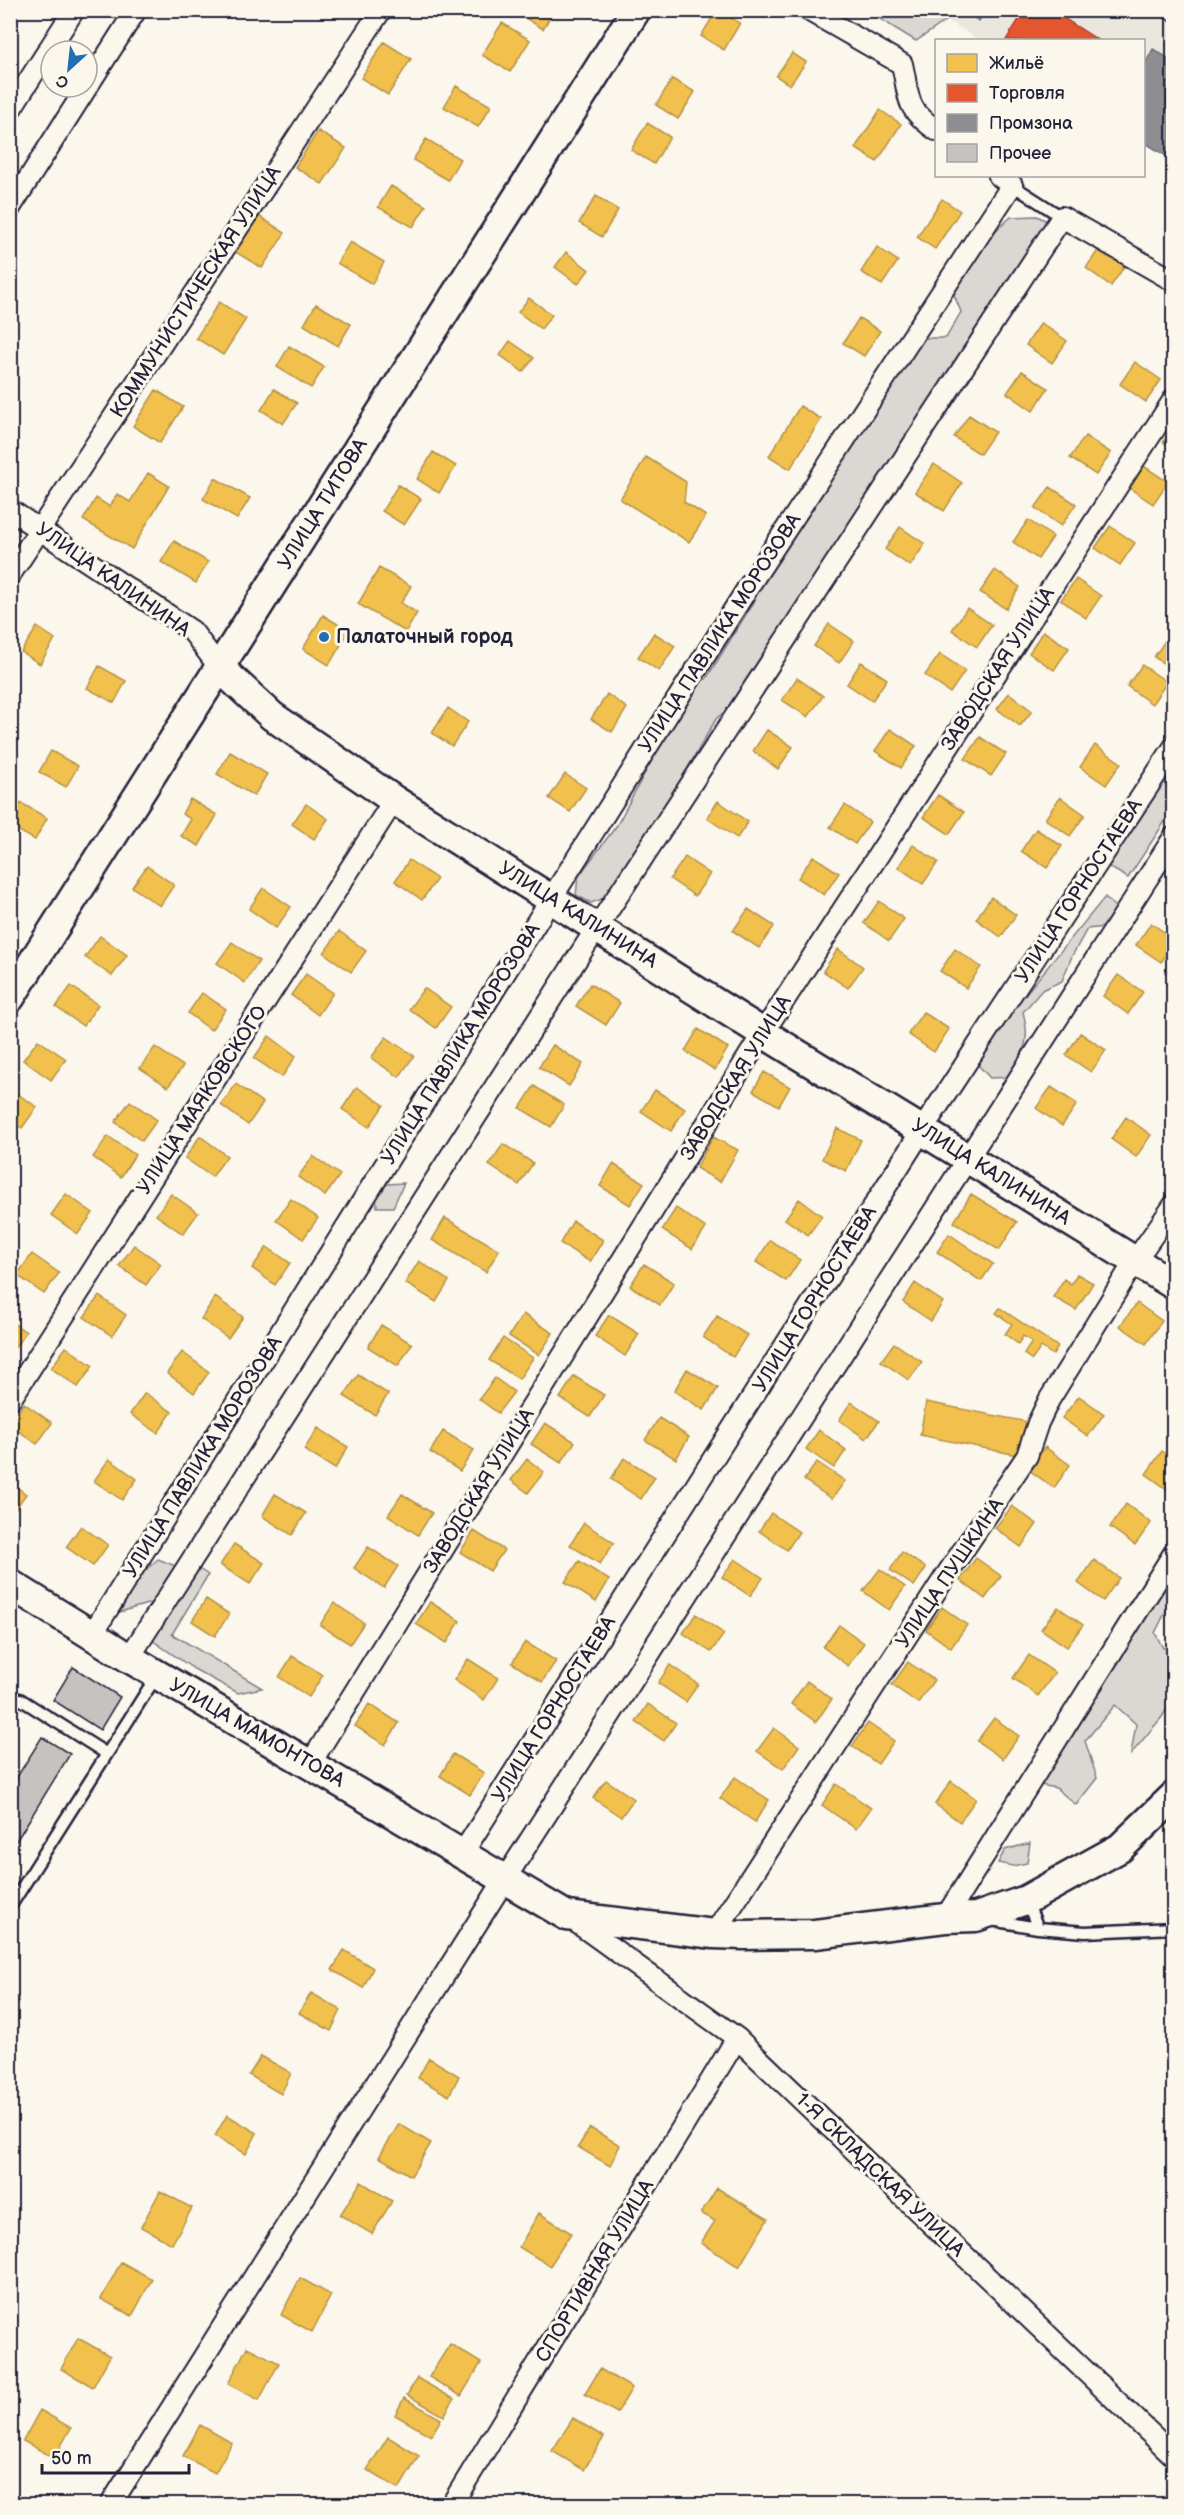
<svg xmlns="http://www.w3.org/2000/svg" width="1184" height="2515" font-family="'Balsamiq Sans',sans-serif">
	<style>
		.built { fill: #ebe7df }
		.green { fill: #dbd8d3; stroke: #7e7d87; stroke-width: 1.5 }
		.homes { fill: #f2c14e; stroke: #b49148; stroke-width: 1.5 }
		.shops { fill: #e4572e; stroke: #aa4732; stroke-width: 1.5 }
		.industry { fill: #8d8d92; stroke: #6d6d78; stroke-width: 1.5 }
		.building { fill: #c6c2c0; stroke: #22223b; stroke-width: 1.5 }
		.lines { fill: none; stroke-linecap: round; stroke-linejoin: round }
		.service-casing { stroke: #22223b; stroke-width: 15 }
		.minor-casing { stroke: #22223b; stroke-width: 24 }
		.secondary-casing { stroke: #22223b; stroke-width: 33 }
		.service { stroke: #fbf7ec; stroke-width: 10 }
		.minor { stroke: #fbf7ec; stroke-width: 20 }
		.secondary { stroke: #fbf7ec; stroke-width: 28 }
		.poi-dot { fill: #1f6fb2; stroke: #fbf7ec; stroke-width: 2 }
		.labels { text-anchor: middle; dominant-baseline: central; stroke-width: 6; stroke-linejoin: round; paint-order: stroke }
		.street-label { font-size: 20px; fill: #22223b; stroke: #fbf7ec }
		.poi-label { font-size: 20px; font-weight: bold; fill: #22223b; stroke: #fbf7ec; text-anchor: start }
	</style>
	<rect width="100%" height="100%" fill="#fbf7ec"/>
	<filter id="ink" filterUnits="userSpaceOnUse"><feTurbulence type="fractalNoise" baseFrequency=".0167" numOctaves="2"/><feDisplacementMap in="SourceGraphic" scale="12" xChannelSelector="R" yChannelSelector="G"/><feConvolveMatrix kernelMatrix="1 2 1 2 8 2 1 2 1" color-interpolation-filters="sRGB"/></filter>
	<g filter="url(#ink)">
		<path class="built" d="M932 11H1173V161L1144 142V40H979Z"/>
		<path class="green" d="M867 11H932L947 20 916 41Z
			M1037 216 1049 222 731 706 716 719 653 828 605 898 591 903 576 895 578 877 617 825 693 683 706 679 755 600 759 585 921 338H946L961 312 953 292 988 238 1011 217Z
			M1173 762V809L1128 878 1104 864Z
			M1105 897 1116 908 1105 927 1087 929 1072 956 1062 981 1042 990 1023 1012C1031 1042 1024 1050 1010 1077L990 1078 977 1064 996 1030Z
			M404 1183 393 1207H377L376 1195 387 1184Z
			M158 1559 178 1567 154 1602 120 1612 139 1576Z
			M196 1567 208 1575 172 1634 262 1688 238 1693 194 1669 149 1638Z
			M1173 1570V1605L1168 1607 1155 1633 1163 1648H1173V1699L1162 1717 1131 1754 1136 1724 1115 1705 1085 1741 1097 1778 1076 1805 1056 1788 1040 1785Z
			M1030 1843 1027 1863 1013 1866 998 1863 1005 1850Z"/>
		<path class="homes" d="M512 10H554L543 29Z
			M717 10 740 23 724 50 701 36Z
			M502 23 530 40 510 72 482 55Z
			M384 42 411 59 388 95 361 78Z
			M792 53 806 62 790 85 776 76Z
			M672 79 695 92 678 119 656 105Z
			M456 86 491 106 478 127 444 107Z
			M880 110 901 124 877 162 855 148Z
			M647 123 670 137 654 164 631 150Z
			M318 131 346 148 322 184 295 167Z
			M426 139 460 159 448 180 413 160Z
			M391 186 426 206 413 227 378 207Z
			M596 196 618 210 602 237 579 223Z
			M942 199 960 211 935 249 917 237Z
			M257 215 285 233 262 268 234 251Z
			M350 242 384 262 372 284 337 263Z
			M1101 246 1126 264 1111 286 1086 268Z
			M877 247 898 261 882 285 861 272Z
			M566 252 589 270 578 284 555 267Z
			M529 298 552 315 541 329 518 312Z
			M219 302 246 319 223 355 196 338Z
			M316 304 351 324 338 346 304 325Z
			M1174 315V332L1166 327Z
			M859 318 880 331 864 356 843 343Z
			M1041 323 1067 341 1052 363 1026 345Z
			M510 341 534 358 523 372 500 355Z
			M289 346 324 367 311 388 277 367Z
			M1135 362 1161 380 1146 402 1120 384Z
			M1022 371 1048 388 1033 411 1007 393Z
			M274 389 297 403 283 424 261 410Z
			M156 390 183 407 160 443 133 426Z
			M800 406 821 419 790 469 769 456Z
			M969 415 995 432 980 454 954 437Z
			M1174 426V449L1163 442Z
			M1085 436 1111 453 1096 475 1070 458Z
			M433 452 456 466 439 493 417 479Z
			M646 457 686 482 684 502 706 516 689 542 620 499Z
			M934 464 962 483 944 511 915 492Z
			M1142 465 1168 482 1153 504 1128 487Z
			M148 473 169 486 132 549 83 520 96 498 110 507 117 494 130 502Z
			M215 478 250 498 237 519 203 499Z
			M398 485 421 499 404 525 382 511Z
			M1050 487 1076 504 1061 526 1035 508Z
			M1028 520 1053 537 1038 559 1013 542Z
			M1110 526 1135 543 1120 565 1095 548Z
			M900 527 925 544 910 566 885 549Z
			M174 541 208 562 196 583 161 562Z
			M379 568 411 586 401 603 417 613 406 632 358 604Z
			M995 570 1020 587 1006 609 980 592Z
			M1076 579 1101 596 1086 618 1061 600Z
			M967 608 992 625 977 647 952 630Z
			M323 615 349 631 329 665 303 649Z
			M829 624 854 641 839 663 814 646Z
			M37 627 55 639 40 664 21 652Z
			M1043 631 1069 648 1054 670 1029 653Z
			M654 633 675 646 659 671 638 657Z
			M1169 635 1174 638V670L1154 657Z
			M940 654 965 671 950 693 925 675Z
			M861 662 887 679 872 701 847 684Z
			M1142 665 1167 682 1152 704 1127 686Z
			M99 666 126 681 114 703 87 688Z
			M797 678 823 696 808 717 782 700Z
			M1009 693 1032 711 1020 726 997 709Z
			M607 694 627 708 612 732 591 719Z
			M448 708 468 722 452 746 432 733Z
			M890 729 916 746 901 768 875 751Z
			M767 730 793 747 778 769 753 751Z
			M980 737 1006 754 991 776 965 759Z
			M1095 745 1121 763 1106 785 1080 767Z
			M51 751 78 766 66 787 39 772Z
			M230 752 267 774 254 796 217 774Z
			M565 774 586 788 570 812 549 798Z
			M938 795 964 812 949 834 923 817Z
			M1060 797 1085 815 1070 836 1045 819Z
			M190 799 217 815 199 846 181 836 191 819 182 814Z
			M718 801 748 822 737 838 707 818Z
			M21 803 47 818 35 840 10 826Z
			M306 804 328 819 314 839 292 824Z
			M845 805 870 822 855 844 830 827Z
			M1036 829 1062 846 1047 868 1021 851Z
			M913 845 938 862 923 884 898 867Z
			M813 856 839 873 824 895 798 878Z
			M685 857 710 874 695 896 670 879Z
			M409 860 437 879 422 900 395 881Z
			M147 866 174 885 160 906 132 887Z
			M263 888 291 907 276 928 249 909Z
			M991 897 1016 915 1001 937 976 919Z
			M879 901 904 919 889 941 864 923Z
			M748 909 774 926 759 948 733 931Z
			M1151 923 1174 939V944L1161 962 1136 945Z
			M339 931 366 951 351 972 324 953Z
			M100 936 127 955 112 976 85 957Z
			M232 942 259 961 245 983 217 963Z
			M838 949 863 967 848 988 823 971Z
			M955 949 981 967 966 988 940 971Z
			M306 974 333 993 318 1015 291 995Z
			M1118 975 1143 992 1128 1014 1103 996Z
			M590 984 620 1003 606 1025 576 1006Z
			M71 986 98 1005 83 1026 56 1007Z
			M424 988 451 1007 436 1028 409 1009Z
			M202 993 226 1009 211 1030 188 1013Z
			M923 1012 949 1029 934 1052 908 1034Z
			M698 1029 728 1048 715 1070 685 1051Z
			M1080 1033 1106 1050 1091 1072 1066 1055Z
			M269 1036 296 1056 282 1077 254 1058Z
			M386 1037 414 1056 399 1077 371 1058Z
			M38 1040 66 1059 51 1080 23 1060Z
			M553 1045 583 1064 569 1086 539 1067Z
			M155 1047 183 1066 168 1087 140 1068Z
			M764 1072 790 1087 779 1106 753 1091Z
			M236 1084 263 1103 248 1125 221 1105Z
			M534 1086 564 1105 551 1127 520 1108Z
			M357 1087 384 1105 369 1127 342 1109Z
			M1051 1087 1077 1104 1062 1126 1036 1108Z
			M10 1089 37 1107 22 1128 10 1120Z
			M655 1090 685 1109 671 1131 641 1111Z
			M130 1101 157 1120 142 1141 115 1122Z
			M1126 1117 1151 1135 1136 1157 1111 1139Z
			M837 1128 861 1140 846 1171 822 1159Z
			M108 1136 135 1155 121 1177 93 1157Z
			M200 1136 227 1156 212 1177 185 1158Z
			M713 1137 738 1150 720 1182 696 1168Z
			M503 1144 533 1163 519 1185 489 1165Z
			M313 1156 340 1175 325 1196 298 1177Z
			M613 1164 644 1183 630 1205 600 1186Z
			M66 1194 93 1213 78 1234 51 1215Z
			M171 1194 198 1213 183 1234 156 1215Z
			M971 1194 1017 1222 999 1250 954 1222Z
			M291 1199 318 1218 303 1239 276 1220Z
			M799 1199 822 1216 808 1235 785 1219Z
			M676 1208 706 1228 692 1249 662 1230Z
			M445 1218 499 1250 486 1272 432 1240Z
			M573 1221 603 1240 590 1262 560 1243Z
			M949 1234 993 1264 981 1281 937 1252Z
			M770 1240 800 1260 786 1281 756 1262Z
			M134 1245 161 1264 146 1285 119 1266Z
			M267 1247 290 1263 275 1285 252 1268Z
			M32 1254 59 1273 44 1294 17 1275Z
			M419 1261 449 1281 436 1302 405 1283Z
			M644 1264 674 1283 660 1305 630 1286Z
			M1077 1274 1093 1283 1076 1310 1053 1297 1064 1279 1071 1284Z
			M915 1283 943 1302 931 1321 903 1302Z
			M99 1296 126 1315 112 1336 84 1317Z
			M215 1297 243 1317 228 1338 201 1319Z
			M1137 1303 1162 1321 1146 1344 1120 1326Z
			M1000 1308 1058 1347 1053 1355 1041 1347 1032 1360 1024 1354 1032 1342 1023 1336 1018 1344 1005 1334 1012 1324 996 1313Z
			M523 1314 553 1333 539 1355 509 1336Z
			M609 1315 639 1334 625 1356 595 1336Z
			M717 1316 747 1335 733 1357 703 1337Z
			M10 1321 26 1332 11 1353H10Z
			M381 1325 412 1344 398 1366 368 1347Z
			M503 1338 533 1358 519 1379 489 1360Z
			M894 1343 922 1362 909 1380 881 1361Z
			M66 1347 93 1366 78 1387 51 1368Z
			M182 1352 209 1372 194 1393 167 1373Z
			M687 1369 718 1388 704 1410 674 1391Z
			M358 1375 388 1394 375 1415 344 1396Z
			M574 1376 604 1395 590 1417 560 1398Z
			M495 1378 514 1392 498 1413 479 1399Z
			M145 1393 172 1412 158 1433 130 1414Z
			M1079 1396 1104 1414 1088 1436 1062 1418Z
			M851 1402 879 1421 866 1439 839 1420Z
			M926 1402 1028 1422 1022 1456 920 1435Z
			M24 1403 52 1423 37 1444 10 1425Z
			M659 1418 689 1437 676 1459 645 1440Z
			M545 1423 575 1442 561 1463 531 1444Z
			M318 1428 348 1447 335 1469 304 1450Z
			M819 1430 846 1450 834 1468 806 1449Z
			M443 1431 474 1450 460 1471 430 1452Z
			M1045 1447 1070 1465 1054 1488 1029 1470Z
			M1162 1451 1174 1459V1489L1171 1492 1146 1474Z
			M624 1458 655 1477 641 1499 611 1479Z
			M109 1459 137 1479 122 1500 94 1481Z
			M527 1459 544 1472 528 1493 511 1480Z
			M817 1462 845 1481 832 1499 804 1480Z
			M11 1483 26 1494 11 1515H10Z
			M275 1494 306 1513 292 1535 262 1516Z
			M402 1494 432 1513 418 1535 388 1515Z
			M1126 1504 1151 1523 1135 1545 1110 1527Z
			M1012 1506 1037 1524 1021 1547 995 1528Z
			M771 1513 799 1532 787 1550 759 1531Z
			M584 1523 614 1543 600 1564 570 1545Z
			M81 1526 108 1545 93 1566 66 1547Z
			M474 1531 504 1550 490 1571 460 1552Z
			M234 1544 264 1563 250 1584 220 1565Z
			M368 1547 398 1566 384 1588 354 1568Z
			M902 1552 926 1568 914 1586 890 1570Z
			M976 1558 1001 1576 985 1599 960 1580Z
			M735 1559 763 1578 750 1596 722 1577Z
			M1094 1560 1119 1578 1103 1601 1078 1583Z
			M579 1561 609 1580 596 1602 565 1582Z
			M880 1569 905 1587 889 1610 863 1591Z
			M206 1599 229 1614 215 1636 192 1621Z
			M430 1602 460 1621 447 1643 416 1624Z
			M334 1603 364 1623 350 1644 320 1625Z
			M942 1607 967 1625 951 1648 926 1630Z
			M1058 1607 1083 1625 1067 1647 1041 1629Z
			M696 1614 724 1634 711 1652 683 1633Z
			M839 1625 864 1643 848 1666 823 1647Z
			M525 1642 556 1661 542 1682 512 1663Z
			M1029 1655 1055 1673 1038 1696 1013 1678Z
			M292 1656 323 1675 309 1697 279 1677Z
			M468 1659 498 1678 484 1700 454 1680Z
			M908 1662 934 1680 918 1703 892 1685Z
			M670 1665 698 1684 686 1702 658 1683Z
			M807 1681 832 1699 816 1722 791 1704Z
			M369 1704 399 1723 385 1745 355 1726Z
			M648 1704 676 1723 664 1741 636 1722Z
			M994 1718 1019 1736 1003 1759 977 1741Z
			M868 1723 894 1741 878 1764 852 1746Z
			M774 1728 799 1746 783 1769 757 1751Z
			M453 1754 484 1773 470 1795 440 1776Z
			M735 1777 769 1800 755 1822 720 1798Z
			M606 1780 634 1799 621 1817 593 1798Z
			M951 1781 976 1799 960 1822 935 1804Z
			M836 1784 871 1808 856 1829 822 1805Z
			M344 1950 373 1968 363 1988 332 1970Z
			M311 1993 341 2010 331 2031 299 2013Z
			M261 2056 291 2073 281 2094 249 2075Z
			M429 2058 459 2076 449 2096 418 2078Z
			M227 2115 257 2133 246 2154 215 2136Z
			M399 2124 431 2143 411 2176 379 2157Z
			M590 2128 620 2145 610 2166 578 2147Z
			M361 2182 392 2201 372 2234 340 2215Z
			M717 2188 768 2219 739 2267 701 2243 715 2221 701 2213Z
			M160 2191 192 2208 172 2244 141 2227Z
			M539 2213 571 2233 550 2266 519 2247Z
			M121 2262 152 2279 132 2316 101 2299Z
			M300 2278 331 2295 312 2332 281 2315Z
			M78 2338 110 2356 93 2387 61 2369Z
			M450 2344 481 2363 461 2396 429 2377Z
			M247 2347 279 2363 259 2400 228 2384Z
			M600 2369 632 2388 617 2413 585 2394Z
			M417 2378 454 2399 444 2416 407 2395Z
			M404 2398 441 2419 431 2436 395 2415Z
			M40 2410 71 2428 54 2458 23 2441Z
			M573 2418 604 2437 584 2470 552 2451Z
			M200 2425 232 2443 215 2473 183 2456Z
			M388 2437 419 2456 399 2489 367 2470Z"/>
		<path class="shops" d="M1025 10H1051L1098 40H1006Z"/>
		<path class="industry" d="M962 10H985L979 21Z
			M1153 49 1174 62V161L1144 142V66Z"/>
		<path class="building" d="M73 1667 120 1697 100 1730 53 1700Z
			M42 1737 70 1754 10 1851V1788Z"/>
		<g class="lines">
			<g class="service-casing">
				<path id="service" d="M1165 10 1174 16
					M1012 185 1062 217
					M10 1700 20 1699 107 1754
					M1026 1900 1038 1928 1085 1932 1174 1928
					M10 1907 157 1675
					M991 1920 1038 1928"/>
			</g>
			<g class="minor-casing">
				<path id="minor" d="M808 10 902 64C910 100 905 108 936 130
					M10 110 74 10
					M10 208 136 10
					M10 510 192 631 219 667
					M10 575 381 10
					M10 1400 394 800
					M91 1636 551 899 754 578 1012 185 999 176
					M129 1658 598 926 1062 217 1174 281
					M310 1764 763 1033 1174 399
					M462 1854 922 1130 1174 747
					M569 1917 737 2038 1174 2456
					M945 1918 1174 1553
					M714 1934 945 1577 1027 1456 1038 1423 1049 1400 1135 1261 1174 1205
					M111 2504 505 1879 1174 837
					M452 2504 737 2038"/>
			</g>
			<g class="secondary-casing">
				<path id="secondary" d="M219 667 272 716 394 800 763 1033 1174 1285
					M10 998 636 10
					M10 1584 129 1658 567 1916 714 1934 744 1935 815 1934 945 1918 976 1917 1026 1900 1120 1848 1174 1796"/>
			</g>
			<use href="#service" class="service"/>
			<use href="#minor" class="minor"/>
			<use href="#secondary" class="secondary"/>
		</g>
	</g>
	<circle class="poi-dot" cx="324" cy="637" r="6"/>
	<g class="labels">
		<g class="street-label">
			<text transform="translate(196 292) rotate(-57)">КОММУНИСТИЧЕСКАЯ УЛИЦА</text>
			<text transform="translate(323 504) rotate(-58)">УЛИЦА ТИТОВА</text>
			<text transform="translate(113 580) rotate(35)">УЛИЦА КАЛИНИНА</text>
			<text transform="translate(720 633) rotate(-57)">УЛИЦА ПАВЛИКА МОРОЗОВА</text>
			<text transform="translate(998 669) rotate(-57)">ЗАВОДСКАЯ УЛИЦА</text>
			<text transform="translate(1079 891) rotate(-57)">УЛИЦА ГОРНОСТАЕВА</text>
			<text transform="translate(578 915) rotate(32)">УЛИЦА КАЛИНИНА</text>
			<text transform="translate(461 1044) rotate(-58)">УЛИЦА ПАВЛИКА МОРОЗОВА</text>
			<text transform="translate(736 1078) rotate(-58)">ЗАВОДСКАЯ УЛИЦА</text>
			<text transform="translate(202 1100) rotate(-57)">УЛИЦА МАЯКОВСКОГО</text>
			<text transform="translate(991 1172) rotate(32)">УЛИЦА КАЛИНИНА</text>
			<text transform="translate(815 1299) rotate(-58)">УЛИЦА ГОРНОСТАЕВА</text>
			<text transform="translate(203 1457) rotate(-58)">УЛИЦА ПАВЛИКА МОРОЗОВА</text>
			<text transform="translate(479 1491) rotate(-58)">ЗАВОДСКАЯ УЛИЦА</text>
			<text transform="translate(950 1573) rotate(-56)">УЛИЦА ПУШКИНА</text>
			<text transform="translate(554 1709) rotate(-58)">УЛИЦА ГОРНОСТАЕВА</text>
			<text transform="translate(257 1733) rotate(30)">УЛИЦА МАМОНТОВА</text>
			<text transform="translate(880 2175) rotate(44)">1-Я СКЛАДСКАЯ УЛИЦА</text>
			<text transform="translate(595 2271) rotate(-59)">СПОРТИВНАЯ УЛИЦА</text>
		</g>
		<g class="poi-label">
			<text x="336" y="637">Палаточный город</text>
		</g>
	</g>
	<rect width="1184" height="2515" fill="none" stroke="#fbf7ec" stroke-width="36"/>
	<rect x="18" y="18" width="1148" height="2479" fill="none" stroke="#22223b" stroke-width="2" filter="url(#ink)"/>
	<rect x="935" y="39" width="210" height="138" fill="#fbf7ec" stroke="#a4a2a5" stroke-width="1.5"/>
	<rect x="947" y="54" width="30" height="18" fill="#f2c14e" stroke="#a4a2a5" stroke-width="1.5"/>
	<text x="989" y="69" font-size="18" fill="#22223b">Жильё</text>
	<rect x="947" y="84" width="30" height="18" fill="#e4572e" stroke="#a4a2a5" stroke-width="1.5"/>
	<text x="989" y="99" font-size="18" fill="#22223b">Торговля</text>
	<rect x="947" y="114" width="30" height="18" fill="#8d8d92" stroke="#a4a2a5" stroke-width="1.5"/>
	<text x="989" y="129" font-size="18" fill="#22223b">Промзона</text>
	<rect x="947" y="144" width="30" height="18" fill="#c6c2c0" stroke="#a4a2a5" stroke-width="1.5"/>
	<text x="989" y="159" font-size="18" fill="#22223b">Прочее</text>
	<g transform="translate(69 69) rotate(207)"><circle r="28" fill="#fbf7ec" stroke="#a4a2a5" stroke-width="1.5"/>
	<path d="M0-4.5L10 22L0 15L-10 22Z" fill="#1f6fb2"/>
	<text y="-9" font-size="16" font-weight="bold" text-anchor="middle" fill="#22223b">С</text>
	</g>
	<path d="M42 2464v9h147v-9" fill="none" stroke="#22223b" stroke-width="3"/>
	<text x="51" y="2464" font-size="18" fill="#22223b" stroke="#fbf7ec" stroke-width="4.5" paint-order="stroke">50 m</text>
</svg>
